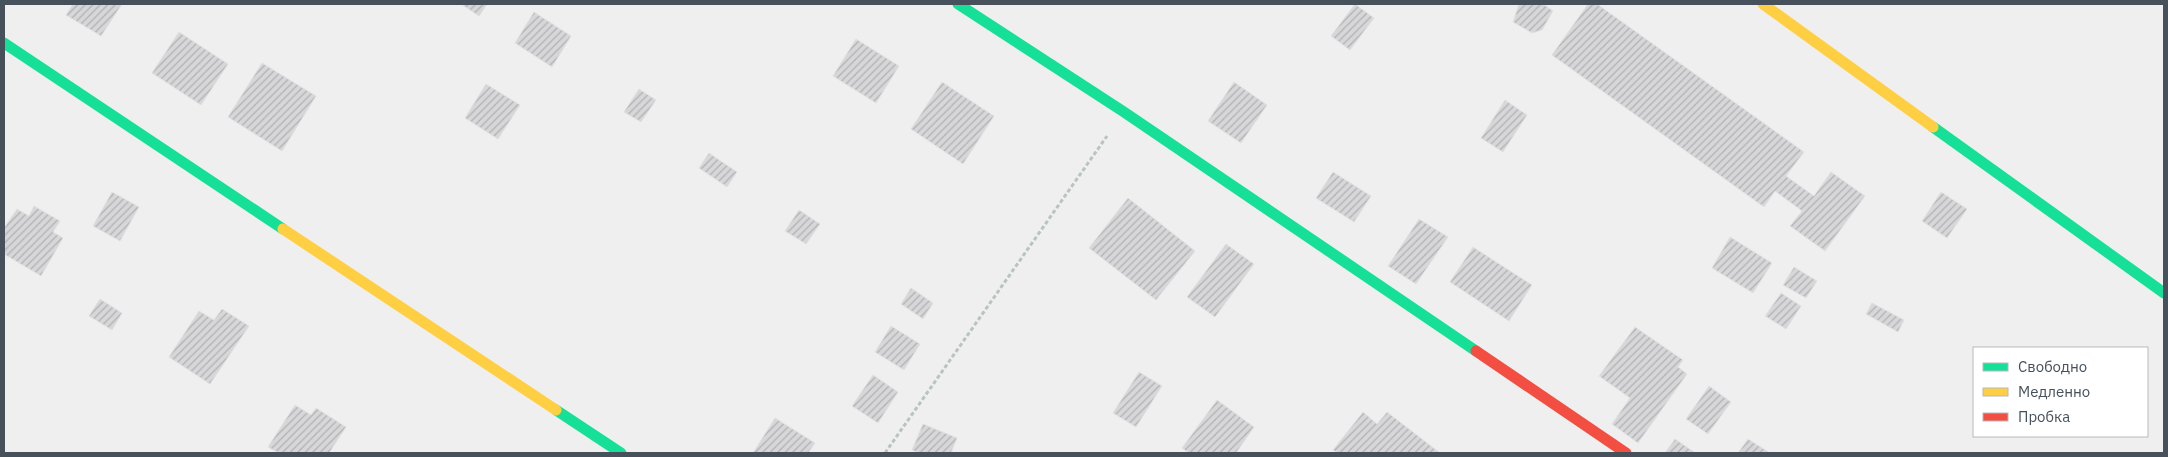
<svg xmlns="http://www.w3.org/2000/svg" width="2168" height="457" font-family="'IBM Plex Sans',sans-serif">
	<style>
		.building { fill: url(#building-hatch); stroke: #e1e1e2 }
		.lines { fill: none; stroke-linecap: round; stroke-linejoin: round }
		.path { stroke: #b8c4c0; stroke-width: 3; stroke-dasharray: 4 2.5; stroke-linecap: butt }
		.fast { stroke: #16e098; stroke-width: 11 }
		.slow { stroke: #ffcf43; stroke-width: 11 }
		.jam { stroke: #f24e42; stroke-width: 11 }
	</style>
	<defs>
		<pattern id="building-hatch" width="6" height="6" patternUnits="userSpaceOnUse" patternTransform="scale(1.25)"><rect width="6" height="6" fill="#d7d7d9"/><path d="M-1 1l2-2M0 6l6-6M5 7l2-2" fill="none" stroke="#b0b1b3"/></pattern>
	</defs>
	<rect width="100%" height="100%" fill="#f0efef"/>
	<path class="building" d="M73 4H122L101 36 66 15Z
		M461 4H487L479 16Z
		M1355 4 1374 18 1350 50 1331 36Z
		M1519 4H1543L1553 11 1542 30 1532 33 1513 22Z
		M1588 4H1597L1804 152 1786 176 1814 196 1831 172 1865 196 1825 251 1790 226 1802 211 1775 191 1764 207 1552 55Z
		M534 12 571 36 552 67 515 43Z
		M179 32 228 64 201 105 152 73Z
		M856 39 899 66 876 103 833 76Z
		M262 63 316 96 282 151 228 117Z
		M942 82 994 116 963 164 911 129Z
		M1234 82 1267 105 1241 143 1208 121Z
		M486 84 520 105 498 139 465 118Z
		M639 89 656 100 641 122 624 112Z
		M1505 100 1527 115 1503 152 1481 138Z
		M709 153 737 172 727 187 699 168Z
		M1333 172 1371 196 1354 222 1316 198Z
		M112 192 139 207 120 241 93 226Z
		M1941 192 1967 209 1947 238 1922 221Z
		M1128 198 1195 251 1156 300 1089 248Z
		M34 206 60 221 53 232 63 238 41 276 4 254V228L17 209 29 216Z
		M799 210 820 224 806 244 785 231Z
		M1419 219 1448 237 1416 284 1388 266Z
		M1730 237 1772 263 1753 293 1712 268Z
		M1226 244 1254 264 1215 317 1187 297Z
		M1473 247 1532 285 1509 321 1450 282Z
		M1794 267 1817 281 1806 298 1783 285Z
		M911 288 933 303 923 319 901 304Z
		M1781 293 1801 306 1786 329 1765 316Z
		M100 299 122 313 112 330 89 316Z
		M1872 303 1904 320 1898 332 1866 314Z
		M222 309 249 326 210 384 169 357 199 311 214 320Z
		M891 326 920 344 904 370 875 352Z
		M1635 327 1683 360 1678 367 1687 374 1638 443 1612 424 1630 398 1599 376Z
		M1139 372 1162 386 1136 427 1113 413Z
		M873 375 898 392 878 423 852 406Z
		M1709 386 1731 402 1708 434 1686 419Z
		M1217 400 1254 427 1236 453H1189L1182 448Z
		M295 405 311 415 316 408 346 427 329 453H279L268 447Z
		M1363 412 1377 424 1387 412 1440 453H1338L1333 450Z
		M775 418 815 443 808 453H753Z
		M923 424 957 438 951 453H919L912 450Z
		M1675 439 1694 452 1693 453H1665Z
		M1748 439 1770 453H1738Z"/>
	<g class="lines">
		<path class="path" d="M885 453 1107 136"/>
		<path class="fast" d="M958 4 1124 112 1476 351
			M4 43 283 229
			M1933 127 2164 293
			M556 410 621 453"/>
		<path class="slow" d="M1763 4 1933 127
			M283 229 556 410"/>
		<path class="jam" d="M1476 351 1626 453"/>
	</g>
	<rect width="2168" height="457" fill="none" stroke="#46515c" stroke-width="10"/>
	<rect x="1973" y="347" width="175" height="90" fill="#ffffff" stroke="#b5b9be"/>
	<rect x="1983" y="363" width="25" height="8" fill="#16e098" stroke="#b5b9be"/>
	<text x="2018" y="372" font-size="15" fill="#46515c">Свободно</text>
	<rect x="1983" y="388" width="25" height="8" fill="#ffcf43" stroke="#b5b9be"/>
	<text x="2018" y="397" font-size="15" fill="#46515c">Медленно</text>
	<rect x="1983" y="413" width="25" height="8" fill="#f24e42" stroke="#b5b9be"/>
	<text x="2018" y="422" font-size="15" fill="#46515c">Пробка</text>
</svg>
